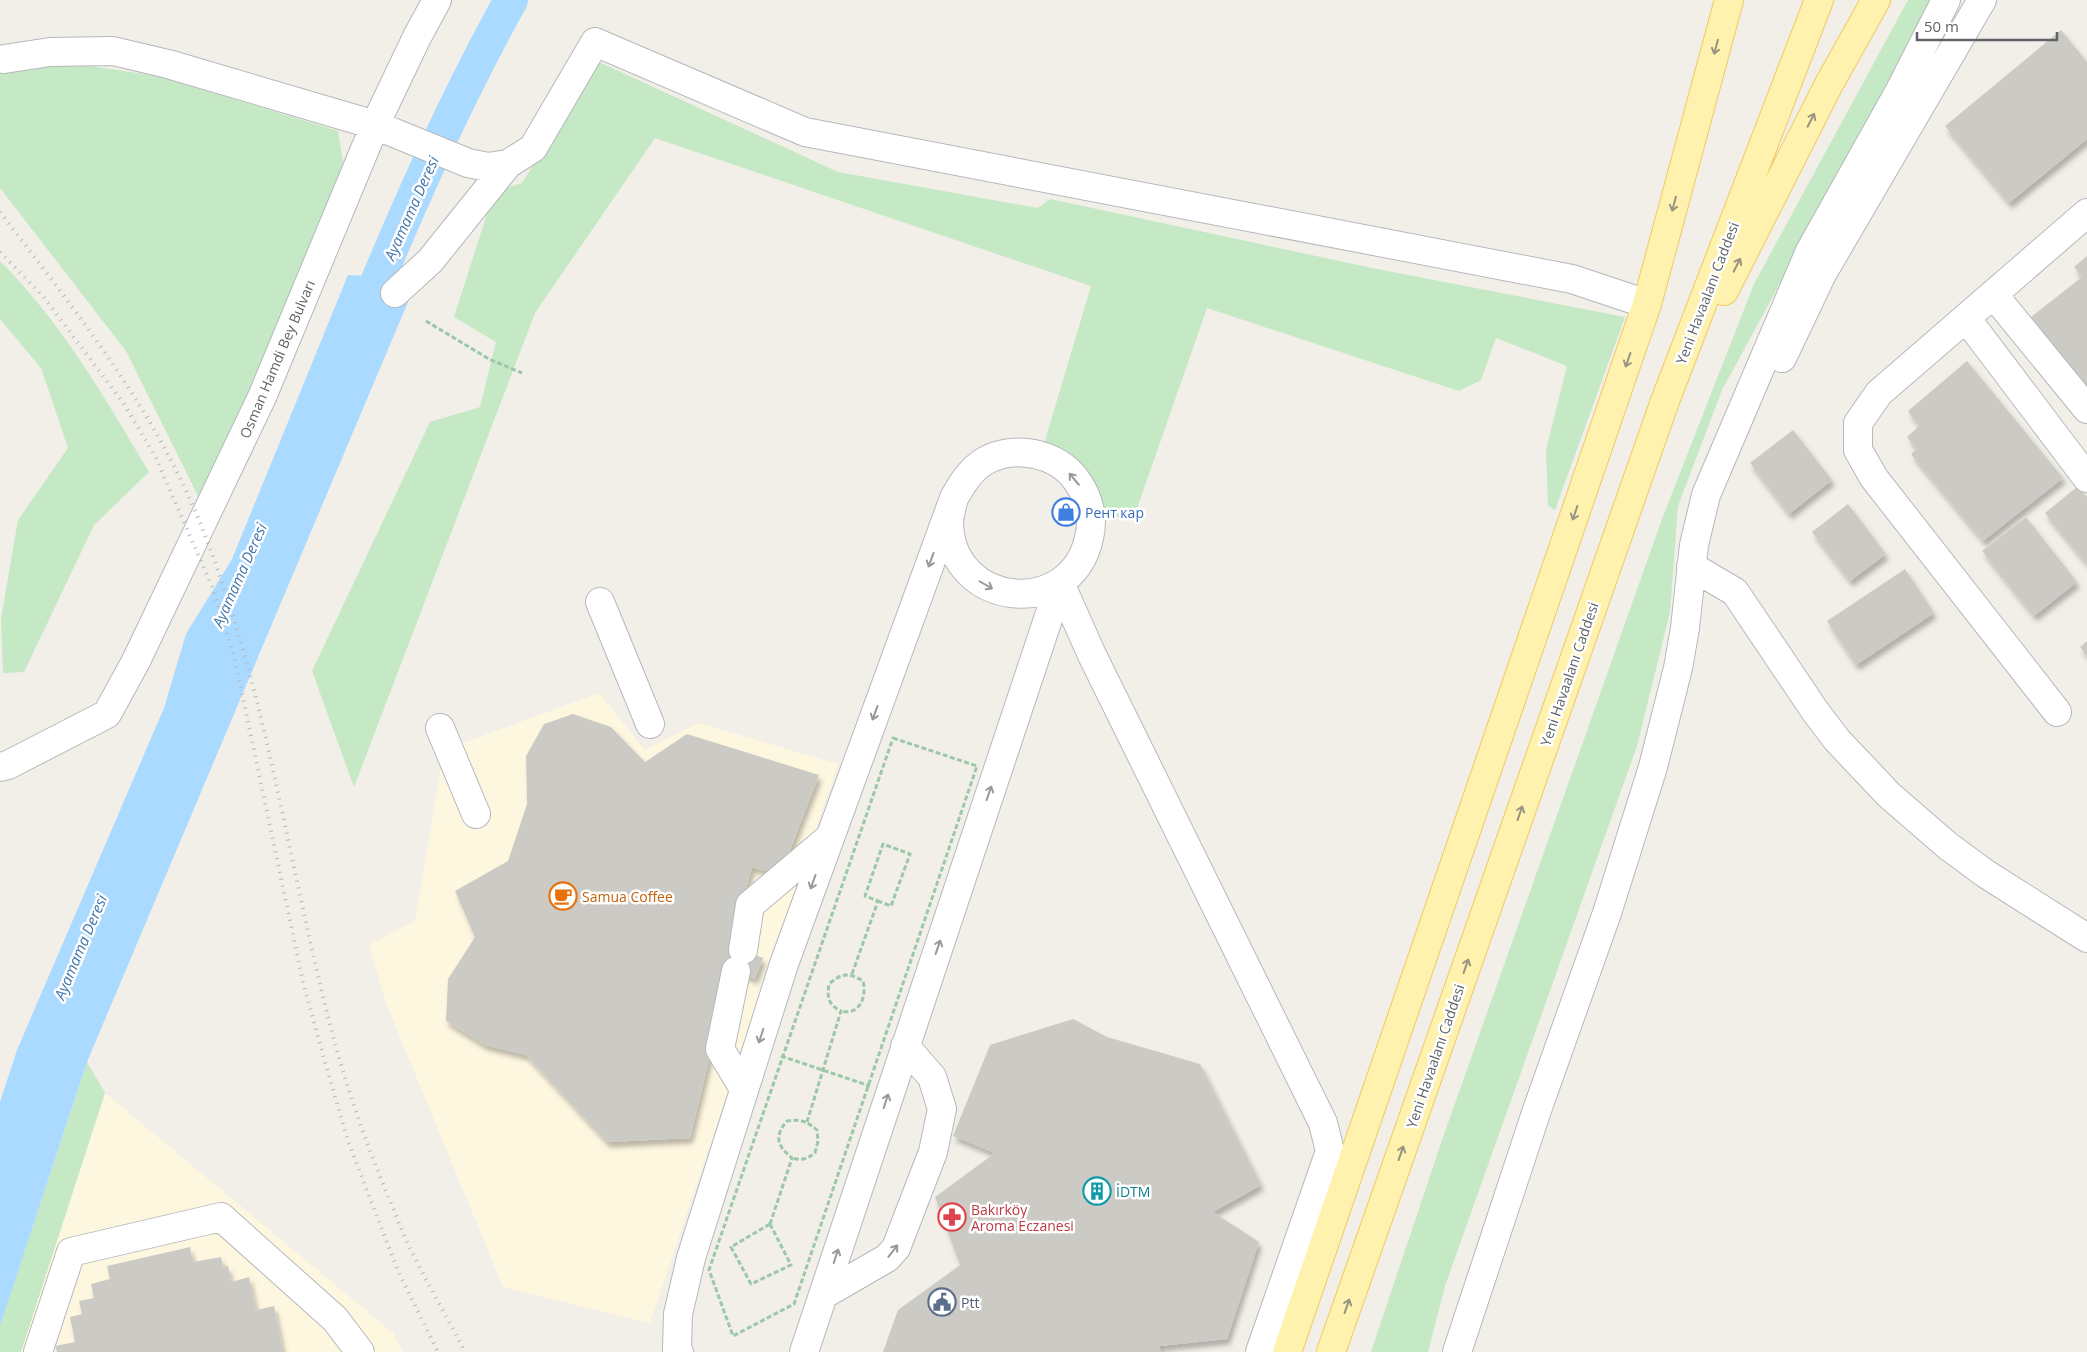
<svg xmlns="http://www.w3.org/2000/svg" width="2087" height="1352" font-family="'Open Sans',sans-serif">
	<style>
		.commercial { fill: #fef7e0 }
		.green { fill: #c5e8c5 }
		.water { fill: #aadaff }
		.lines { fill: none; stroke-linecap: round; stroke-linejoin: round }
		.river { stroke: #aadaff; stroke-width: 34 }
		.building { fill: #cccac5; filter: url(#shadow) }
		.minor-casing { stroke: #b5b8bc; stroke-width: 30 }
		.major-casing { stroke: #f2c960; stroke-width: 30 }
		.path { stroke: #9cc7a9; stroke-width: 3; stroke-dasharray: 5 2.5; stroke-linecap: butt }
		.minor { stroke: #fff; stroke-width: 28 }
		.major { stroke: #fff2af; stroke-width: 28 }
		.rail { stroke: #b6b7b8; stroke-width: 4; stroke-dasharray: 1 6; stroke-linecap: butt }
		.oneway { stroke: #979581 }
		.oneway2 { stroke: #979a9d }
		.labels { text-anchor: middle; dominant-baseline: central; stroke-width: 5; stroke-linejoin: round; paint-order: stroke }
		.street-label { font-size: 14px; fill: #5f6368; stroke: #fff }
		.shop-label { font-size: 14px; fill: #366cbe; stroke: #fff; text-anchor: start }
		.food-label { font-size: 14px; fill: #c56008; stroke: #fff; text-anchor: start }
		.culture-label { font-size: 14px; fill: #0d838f; stroke: #fff; text-anchor: start }
		.health-label { font-size: 14px; fill: #be3a42; stroke: #fff; text-anchor: start }
		.service-label { font-size: 14px; fill: #4e5e75; stroke: #fff; text-anchor: start }
		.water-label { font-size: 15px; font-style: italic; fill: #4174aa; stroke: #fff }
	</style>
	<defs>
		<filter id="shadow"><feDropShadow dx="3" dy="5.5" stdDeviation="2.5" flood-color="#0004"/></filter>
	</defs>
	<rect width="100%" height="100%" fill="#f1efe8"/>
	<path class="commercial" d="M599 693 645 750 698 723 838 764 650 1323 503 1287 386 1003 369 945 415 921 444 750Z
		M105 1093 393 1333 403 1352H21Z"/>
	<path class="green" d="M1908 0H1937L1842 169 1722 390 1678 506 1670 612 1637 746 1445 1286 1428 1352H1371L1442 1140 1662 519 1754 284Z
		M62 62 158 76 338 131 344 167 201 502 126 351 0 188V74Z
		M599 62 838 172 1038 208 1050 199 1372 268 1625 317 1555 510 1548 506 1546 450 1567 366 1496 338 1481 380 1459 391 1207 308 1134 517H1106L1075 464 1044 444 1091 286 655 138 535 313 354 787 312 671 430 422 480 407 496 342 454 317 494 192 522 183Z
		M0 261C62 323 105 398 149 472L94 525 24 672 3 673 1 619 18 520 68 448 41 368 0 319Z
		M87 1062 105 1093 21 1352H0V1326Z"/>
	<path class="water" d="M348 275 367 276 408 302 87 1062 0 1326V1102L17 1050 164 708 186 634 232 559Z"/>
	<g class="lines">
		<path class="river" d="M360 323C405 214 453 104 511 0"/>
	</g>
	<path class="building" d="M2061 30 2087 62V139L2009 203 1945 126Z
		M2087 256V387L2031 317 2082 277 2074 267Z
		M1967 361 2063 478 1983 541 1911 454 1917 449 1907 437 1919 426 1908 411Z
		M1793 430 1832 480 1789 514 1750 463Z
		M2078 486 2087 497V564L2045 513Z
		M1848 504 1886 554 1850 581 1812 532Z
		M2026 517 2077 582 2034 616 1982 551Z
		M1905 569 1934 613 1856 665 1827 621Z
		M2087 641V656L2080 647Z
		M573 714 611 727 645 762 687 734 819 775 780 875 752 867 735 927 743 950 763 958 755 979 731 969 690 1138 607 1142 526 1055 485 1045 446 1021 448 979 475 937 455 891 508 861 527 804 526 756 544 724Z
		M1073 1019 1107 1037 1200 1064 1261 1185 1213 1212 1259 1242 1227 1339 1159 1346 1161 1352H883L898 1310 960 1265 935 1197 995 1153 953 1136 990 1045Z
		M190 1247 193 1262 221 1257 223 1267 228 1266 231 1282 249 1277 256 1310 274 1306 283 1352H57L55 1346 75 1342 70 1317 82 1314 79 1301 94 1298 91 1284 110 1279 107 1266Z"/>
	<g class="lines">
		<g class="minor-casing">
			<path id="minor" d="M4 59 50 52 113 51 168 64 375 125 468 163 488 167 508 164 533 148 595 42 805 132 1572 279 1647 304
				M395 293 430 261 508 164
				M1993 294 2087 409
				M1966 318 2087 478
				M1782 358 1822 274 1982 0
				M1691 566 1735 592 1815 711 1837 740 1889 795 1948 846 1986 874 2087 938
				M1060 583 1092 655 1323 1123 1330 1151 1260 1352
				M600 602 650 724
				M2057 712 1874 478 1858 450V423L1879 393 2087 213
				M440 728 476 814
				M0 767 8 765 107 714 136 661 262 397 375 125 417 37 437 0
				M743 950 750 905 828 839
				M736 971 720 1049 744 1089
				M823 1295 887 1258 896 1248 933 1152 942 1109 932 1077 905 1046
				M38 1352 71 1252 221 1217 335 1319 360 1352
				M679 1352 677 1350 678 1314 691 1258 784 964 954 498C962 484 970 470 985 461 1014 444 1058 453 1077 481 1089 498 1094 518 1089 538 1071 620 952 608 949 524 949 516 952 506 954 498
				M804 1352 1060 583
				M1457 1352 1537 1110 1607 913 1653 767 1678 668 1685 628 1694 545 1706 495 1810 251 1899 92 1946 0"/>
		</g>
		<g class="major-casing">
			<path id="major" d="M1724 291 1829 84 1876 0
				M1287 1352 1647 304 1729 0
				M1331 1352 1665 401 1819 0"/>
		</g>
		<path class="path" d="M426 321 489 359 522 373
			M893 738 977 766 794 1304 733 1336 709 1270Z
			M852 974 878 901 865 896 883 844 910 854 891 906 878 901
			M781 1056 870 1086
			M807 1122 841 1011C828 1005 827 997 829 984 842 973 848 972 863 981 867 996 860 1016 841 1011
			M770 1224 792 1158C777 1146 774 1136 787 1121 800 1119 807 1121 817 1130L818 1141 815 1153C807 1159 801 1161 792 1158
			M770 1224 791 1265 751 1284 731 1247Z"/>
		<use href="#minor" class="minor"/>
		<use href="#major" class="major"/>
		<path class="rail" d="M0 212C77 313 158 413 204 533 270 700 290 881 338 1054 352 1104 370 1153 390 1201 398 1220 405 1240 415 1258 431 1290 449 1321 465 1352
			M0 252 43 296 124 404 156 458 213 589 235 660 303 982 323 1055 348 1141 398 1271 438 1352"/>
	</g>
	<defs><path id="oneway-shaft" d="M-6 0H5M1.5-3L5.5 0L1.5 3" fill="none" stroke-width="1.6" stroke-linecap="round" stroke-linejoin="round" transform="scale(1.25)"/></defs>
	<g class="oneway">
		<use href="#oneway-shaft" transform="translate(1716 47) rotate(105)"/>
		<use href="#oneway-shaft" transform="translate(1811 120) rotate(-63)"/>
		<use href="#oneway-shaft" transform="translate(1674 204) rotate(105)"/>
		<use href="#oneway-shaft" transform="translate(1737 265) rotate(-63)"/>
		<use href="#oneway-shaft" transform="translate(1628 360) rotate(109)"/>
		<use href="#oneway-shaft" transform="translate(1575 513) rotate(109)"/>
		<use href="#oneway-shaft" transform="translate(1520 813) rotate(-71)"/>
		<use href="#oneway-shaft" transform="translate(1466 966) rotate(-71)"/>
		<use href="#oneway-shaft" transform="translate(1401 1153) rotate(-71)"/>
		<use href="#oneway-shaft" transform="translate(1347 1306) rotate(-71)"/>
	</g>
	<g class="oneway2">
		<use href="#oneway-shaft" transform="translate(1074 479) rotate(-130)"/>
		<use href="#oneway-shaft" transform="translate(931 560) rotate(110)"/>
		<use href="#oneway-shaft" transform="translate(986 585) rotate(30)"/>
		<use href="#oneway-shaft" transform="translate(875 713) rotate(110)"/>
		<use href="#oneway-shaft" transform="translate(989 793) rotate(-71)"/>
		<use href="#oneway-shaft" transform="translate(813 882) rotate(110)"/>
		<use href="#oneway-shaft" transform="translate(938 947) rotate(-71)"/>
		<use href="#oneway-shaft" transform="translate(761 1036) rotate(108)"/>
		<use href="#oneway-shaft" transform="translate(886 1101) rotate(-72)"/>
		<use href="#oneway-shaft" transform="translate(893 1251) rotate(-52)"/>
		<use href="#oneway-shaft" transform="translate(836 1256) rotate(-72)"/>
	</g>
	<defs>
		<g id="shop-ring" transform="scale(1.4375)"><circle r="9.5" fill="#fff" stroke="#3f7fe0" stroke-width="1.5"/><path d="M-5-2.5h2.3a2.7 3.5 0 0 1 5.4 0H5L5.5 6h-11ZM-1.5-2.5h3a1.5 2.3 0 0 0-3 0Z" fill="#3f7fe0"/></g>
		<g id="cafe-ring" transform="scale(1.4375)"><circle r="9.5" fill="#fff" stroke="#e8710a" stroke-width="1.5"/><path d="M-5.5-4.5H6V0H3Q3 3.5 0 3.5H-2.5Q-5.5 3.5-5.5 0ZM3-3.2v2h1.7v-2ZM-6 4.5H4V6H-6Z" fill="#e8710a"/></g>
		<g id="building-ring" transform="scale(1.4375)"><circle r="9.5" fill="#fff" stroke="#0f9aa8" stroke-width="1.5"/><path d="M-4-6H4V6H1V3H-1V6H-4ZM-2.5-4.3h1.7v1.8h-1.7ZM.8-4.3h1.7v1.8H.8ZM-2.5-1h1.7V.8h-1.7ZM.8-1h1.7V.8H.8Z" fill="#0f9aa8"/></g>
		<g id="pharmacy-ring" transform="scale(1.4375)"><circle r="9.5" fill="#fff" stroke="#e0444e" stroke-width="1.5"/><path d="M-2-6h4v4h4v4h-4v4h-4v-4h-4v-4h4Z" fill="#e0444e"/></g>
		<g id="civic-ring" transform="scale(1.4375)"><circle r="9.5" fill="#fff" stroke="#5c6f8a" stroke-width="1.5"/><path d="M-.6-6.5H3V-4.5H.6V-3L4-1V1h2V6H-6V1h2V-1L-.6-3ZM-1.2 2.5V6h2.4V2.5Z" fill="#5c6f8a"/></g>
	</defs>
	<g fill-rule="evenodd">
		<use href="#shop-ring" x="1066" y="512"/>
		<use href="#cafe-ring" x="563" y="896"/>
		<use href="#building-ring" x="1097" y="1191"/>
		<use href="#pharmacy-ring" x="952" y="1217"/>
		<use href="#civic-ring" x="942" y="1302"/>
	</g>
	<g class="labels">
		<g class="street-label">
			<text transform="translate(1707 293) rotate(-69)">Yeni Havaalanı Caddesi</text>
			<text transform="translate(277 359) rotate(-67)">Osman Hamdi Bey Bulvarı</text>
			<text transform="translate(1569 674) rotate(-71)">Yeni Havaalanı Caddesi</text>
			<text transform="translate(1435 1056) rotate(-71)">Yeni Havaalanı Caddesi</text>
		</g>
		<g class="shop-label">
			<text x="1085" y="512">Рент кар</text>
		</g>
		<g class="food-label">
			<text x="582" y="896">Samua Coffee</text>
		</g>
		<g class="culture-label">
			<text x="1116" y="1191">İDTM</text>
		</g>
		<g class="health-label">
			<text x="971" y="1209">Bakırköy<tspan x="971" dy="16">Aroma Eczanesi</tspan></text>
		</g>
		<g class="service-label">
			<text x="961" y="1302">Ptt</text>
		</g>
		<g class="water-label">
			<text transform="translate(411 208) rotate(-66)">Ayamama Deresi</text>
			<text transform="translate(239 575) rotate(-66)">Ayamama Deresi</text>
			<text transform="translate(80 947) rotate(-67)">Ayamama Deresi</text>
		</g>
	</g>
	<path d="M1917 32v8h140v-8" fill="none" stroke="#5f6368" stroke-width="2.5"/>
	<text x="1924" y="32" font-size="15" fill="#5f6368" stroke="#ffffff" stroke-width="4" paint-order="stroke">50 m</text>
</svg>
